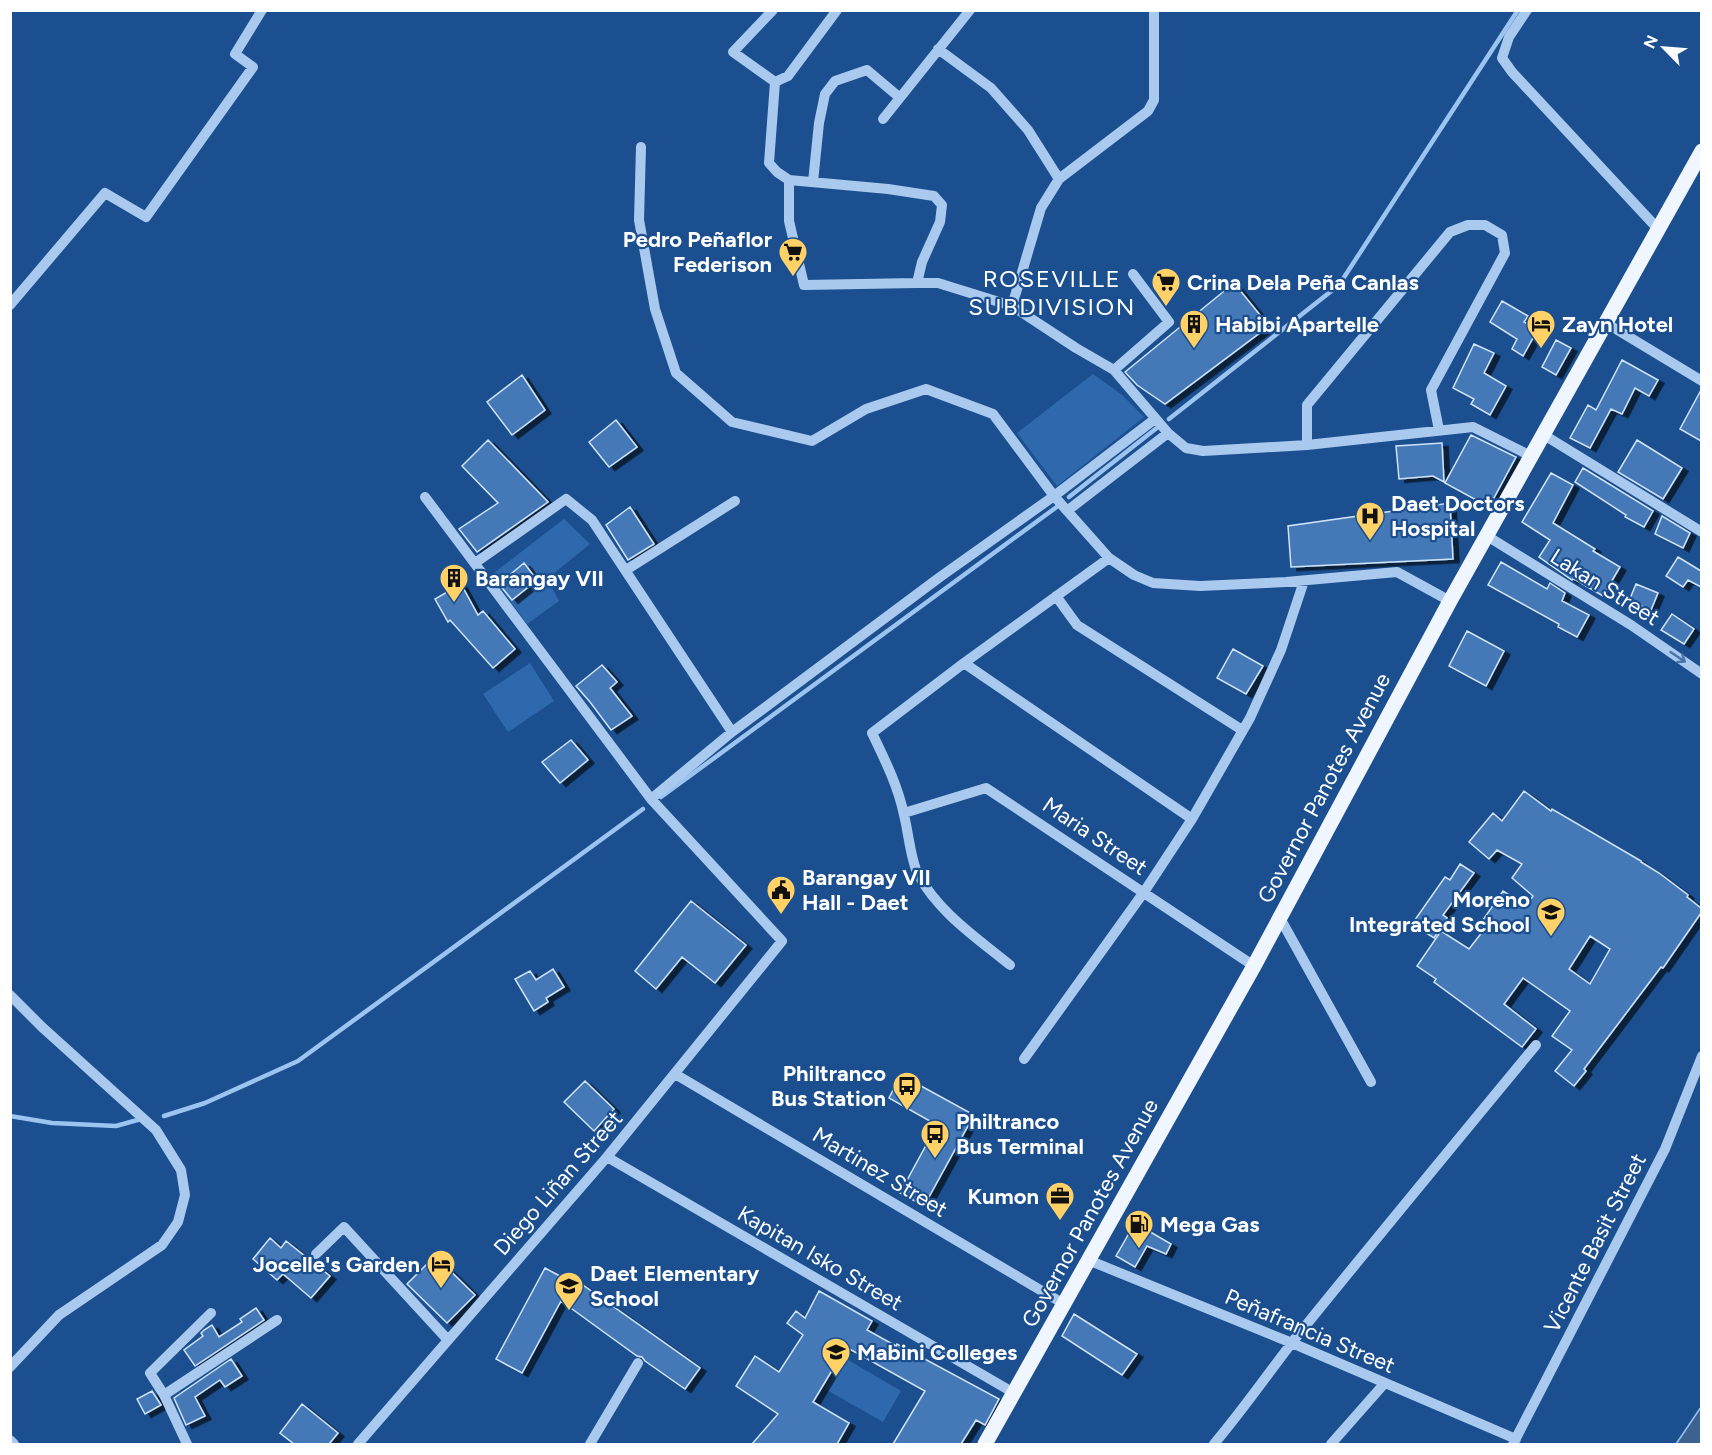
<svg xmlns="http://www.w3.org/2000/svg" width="1712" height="1455" font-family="Figtree,sans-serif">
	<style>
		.green { fill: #2e69ad }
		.water { fill: #3c6290; stroke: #9cc4f0; stroke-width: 1.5 }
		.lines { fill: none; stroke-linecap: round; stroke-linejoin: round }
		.stream { stroke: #9cc4f0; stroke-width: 4.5 }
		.building { fill: #4478b7; stroke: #cfe3fa; stroke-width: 1.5; fill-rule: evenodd; filter: url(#shadow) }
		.minor { stroke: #a9c9ee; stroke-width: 10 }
		.major { stroke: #f0f6ff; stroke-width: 15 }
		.oneway { stroke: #4674ac }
		.labels { text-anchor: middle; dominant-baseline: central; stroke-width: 4.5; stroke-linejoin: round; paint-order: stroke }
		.poi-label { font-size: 22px; font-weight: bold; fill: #fff; stroke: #1b4f8f; text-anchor: start }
		.street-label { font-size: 22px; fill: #fff; stroke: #1b4f8f }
		.neighbourhood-label { font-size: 24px; letter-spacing: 1.5px; fill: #fff; stroke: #1b4f8f }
	</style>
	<defs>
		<filter id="shadow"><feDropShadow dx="6" dy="3.5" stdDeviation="0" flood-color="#0009"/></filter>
	</defs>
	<rect width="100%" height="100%" fill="#1b4f8f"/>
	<path class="green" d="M1093 374 1121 394 1144 417 1057 486 1017 433Z
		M564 519 590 544 547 579 559 601 527 624 491 575Z
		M530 663 554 701 508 732 483 694Z
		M843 1357 901 1391 883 1422 825 1389Z"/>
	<path class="water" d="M1701 1407V1444H1676Z"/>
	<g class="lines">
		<path class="stream" d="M1169 419 1339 285 1518 10
			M1069 497 1158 427
			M661 797 1058 506
			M10 1116 52 1123 116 1126 141 1119
			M164 1116 205 1103 298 1061 643 809"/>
	</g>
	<path class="building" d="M1234 283 1269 326 1165 404 1137 385 1125 372Z
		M1502 301 1528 316 1524 322 1538 329 1523 356 1512 349 1517 339 1490 322Z
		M1556 340 1571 348 1556 375 1542 367Z
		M1474 344 1494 353 1484 373 1506 386 1490 415 1471 404 1474 399 1453 388Z
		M1622 360 1658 380 1649 396 1635 388 1622 414 1611 409 1590 448 1570 438 1588 405 1596 410Z
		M522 375 545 410 512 435 487 402Z
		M1701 390V441L1680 429Z
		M616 420 637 447 609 467 589 442Z
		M1471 435 1516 457 1489 507 1445 483Z
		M488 440 548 502 477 552 459 529 498 503 462 466Z
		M1637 440 1682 468 1663 499 1618 472Z
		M1442 443 1444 482 1433 476 1399 479 1396 446Z
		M1583 468 1653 511 1644 527 1625 517 1626 515 1575 482Z
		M1551 473 1573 485 1553 523 1595 549 1593 551 1620 567 1603 596 1576 580 1573 579 1572 580 1539 557 1550 540 1522 522Z
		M1450 503 1453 559 1291 567 1288 526Z
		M630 507 654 544 628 560 606 525Z
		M1662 516 1690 533 1683 548 1655 534Z
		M1678 557 1701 571V587L1688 580 1683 587 1666 576Z
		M1501 562 1547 589 1550 583 1565 593 1562 601 1589 615 1577 637 1558 627 1559 624 1488 585Z
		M524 563 537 580 512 600 499 584Z
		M461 584 478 615 483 611 515 649 493 668 450 620 448 622 435 599Z
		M1636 584 1658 593 1651 610 1629 601Z
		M1672 614 1694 629 1684 644 1661 630Z
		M1467 631 1504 651 1486 686 1449 666Z
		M1233 649 1263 666 1246 694 1217 678Z
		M602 665 617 682 610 688 632 716 611 730 590 702 576 686Z
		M571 740 588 760 560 783 542 762Z
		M1524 791 1551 811 1552 809 1641 861V862L1659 873 1688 895 1687 897 1701 908V913L1663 968 1661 967 1584 1069 1586 1071 1574 1086 1555 1071 1572 1050 1552 1036 1570 1011 1523 978 1504 1004 1536 1029 1522 1047 1434 982 1436 979 1417 966 1441 931 1469 949 1483 931 1478 927 1503 891 1526 905 1533 896 1512 878 1522 864 1497 850 1489 859 1469 842 1493 813 1502 821ZM1590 936 1610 949 1590 984 1569 969Z
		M1460 864 1474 873 1443 915 1447 918 1434 938 1412 924 1445 877 1450 880Z
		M691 901 746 945 715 983 682 957 656 989 635 971Z
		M553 969 564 987 546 998 548 1002 534 1011 515 979 530 971 536 980Z
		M901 1075 974 1115 924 1206 900 1193 937 1125 889 1098Z
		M585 1081 614 1109 594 1131 564 1102Z
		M1135 1223 1171 1244 1166 1254 1147 1246 1135 1267 1116 1256Z
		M270 1238 281 1248 286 1241 330 1276 311 1298 283 1274 277 1280 253 1259Z
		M435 1256 475 1295 447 1323 407 1284Z
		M545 1268 578 1286 580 1283 700 1368 685 1389 645 1361 642 1357 637 1356 561 1301 522 1373 496 1359Z
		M819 1291 872 1321 867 1330 896 1346 897 1344 999 1399 985 1425 976 1420 961 1444H893L925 1391 846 1347 813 1402 849 1423 837 1444H752L778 1414 736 1386 755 1356 779 1372 803 1335 787 1323 796 1311 805 1318Z
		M256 1308 264 1320 195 1366 184 1350 203 1336 201 1333 204 1330 212 1325 219 1337 242 1322 240 1319Z
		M1074 1314 1137 1354 1122 1375 1062 1336Z
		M231 1359 242 1376 225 1387 220 1380 195 1397 205 1416 186 1425 174 1398Z
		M152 1391 161 1405 145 1414 137 1399Z
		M302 1404 338 1433 329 1444H294L280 1433Z"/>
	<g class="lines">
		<path class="minor" d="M773 10 733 52 775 82 769 163 777 172 789 180
			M1527 10 1509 37 1502 58 1512 72 1658 229
			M938 49 991 88 1028 130 1059 179
			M775 82 788 76 837 10
			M883 119 970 10
			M641 147 639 220 655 309 676 373 732 422 812 441 866 409 926 389 993 414 1054 496 1109 558 1134 575 1153 583 1200 586 1286 582 1397 572 1450 601
			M813 182 819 123 825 94 835 81 867 70 899 97
			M917 283 804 285 789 221V180L888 189 934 196 942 205 940 222 922 262 917 283H938L1012 306 1076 348 1114 370 1168 433 1186 448 1203 451 1307 445 1473 427 1531 456
			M10 305 105 193 146 217 253 67 235 54 262 10
			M1012 306 1041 208 1059 179 1148 111 1154 100V10
			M1606 323 1702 381
			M1114 370 1169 322 1133 274
			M1544 435 1702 532
			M1307 445V405L1450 232 1468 225H1485L1502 235 1505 253 1431 390 1439 430
			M1067 511 1168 433
			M1487 536 1631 625 1702 674
			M475 563 566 499 592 520 732 732
			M626 570 735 501
			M1056 596 1077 625 1242 730
			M964 663 1192 819
			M651 799 732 732 940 577 1054 496 1155 419
			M904 813 986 788 1254 966
			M1280 918 1371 1082
			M1010 965C977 938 938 912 918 874 911 862 908 830 904 815 898 786 885 760 872 733L964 663 1109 558
			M10 995 42 1027 156 1130 181 1170 185 1195 178 1222 162 1245 59 1315 10 1367
			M1024 1059 1144 892 1192 819 1250 718 1281 650 1304 581
			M675 1074 1064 1304
			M607 1157 1014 1393
			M316 1254 344 1227 448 1340
			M1088 1260 1292 1343 1516 1439
			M164 1395 277 1320
			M10 1440 14 1444
			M187 1444 164 1395 150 1373 211 1313
			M358 1444 607 1157 782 941 651 799 425 497
			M590 1444 638 1363
			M1214 1444C1242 1411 1267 1375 1294 1340 1374 1241 1455 1143 1536 1045
			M1331 1444 1384 1384
			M1513 1444 1665 1149 1702 1056"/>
		<path class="major" d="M985 1444 1254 966 1450 601 1702 151"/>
	</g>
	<defs><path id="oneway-shaft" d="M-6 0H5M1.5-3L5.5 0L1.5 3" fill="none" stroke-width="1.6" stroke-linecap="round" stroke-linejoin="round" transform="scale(1.5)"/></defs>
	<use class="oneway" href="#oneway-shaft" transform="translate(1678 657) rotate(34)"/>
	<defs>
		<g id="supermarket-pin" transform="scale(1.5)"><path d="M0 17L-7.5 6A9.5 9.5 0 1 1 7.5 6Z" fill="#ffd166" stroke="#1b4f8f"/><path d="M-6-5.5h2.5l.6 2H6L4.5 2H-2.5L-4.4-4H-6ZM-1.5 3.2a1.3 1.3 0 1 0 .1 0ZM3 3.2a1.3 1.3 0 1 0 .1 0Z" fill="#111"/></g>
		<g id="building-pin" transform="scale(1.5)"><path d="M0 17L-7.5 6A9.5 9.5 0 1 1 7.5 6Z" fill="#ffd166" stroke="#1b4f8f"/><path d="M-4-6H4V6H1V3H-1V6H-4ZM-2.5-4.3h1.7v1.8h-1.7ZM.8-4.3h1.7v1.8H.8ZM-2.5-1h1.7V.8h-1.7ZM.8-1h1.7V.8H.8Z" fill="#111"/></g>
		<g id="hotel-pin" transform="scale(1.5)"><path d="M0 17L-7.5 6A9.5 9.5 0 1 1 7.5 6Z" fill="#ffd166" stroke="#1b4f8f"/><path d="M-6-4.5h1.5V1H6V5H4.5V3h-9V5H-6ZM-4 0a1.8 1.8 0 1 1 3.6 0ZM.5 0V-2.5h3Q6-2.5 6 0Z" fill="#111"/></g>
		<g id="hospital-pin" transform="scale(1.5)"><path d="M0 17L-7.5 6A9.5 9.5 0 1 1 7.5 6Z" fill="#ffd166" stroke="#1b4f8f"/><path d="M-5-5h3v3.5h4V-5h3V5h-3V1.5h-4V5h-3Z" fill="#111"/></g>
		<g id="civic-pin" transform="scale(1.5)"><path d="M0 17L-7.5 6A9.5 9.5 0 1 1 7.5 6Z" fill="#ffd166" stroke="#1b4f8f"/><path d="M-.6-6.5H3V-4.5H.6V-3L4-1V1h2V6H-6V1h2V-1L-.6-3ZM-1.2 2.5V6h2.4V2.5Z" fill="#111"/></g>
		<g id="school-pin" transform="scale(1.5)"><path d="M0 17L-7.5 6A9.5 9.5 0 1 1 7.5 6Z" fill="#ffd166" stroke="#1b4f8f"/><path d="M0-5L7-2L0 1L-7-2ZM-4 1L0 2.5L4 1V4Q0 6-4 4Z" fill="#111"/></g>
		<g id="bus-pin" transform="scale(1.5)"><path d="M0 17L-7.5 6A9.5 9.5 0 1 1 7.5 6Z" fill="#ffd166" stroke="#1b4f8f"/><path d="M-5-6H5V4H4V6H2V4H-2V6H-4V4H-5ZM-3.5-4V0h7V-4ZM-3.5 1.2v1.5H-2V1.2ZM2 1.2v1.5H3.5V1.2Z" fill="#111"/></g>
		<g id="office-pin" transform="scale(1.5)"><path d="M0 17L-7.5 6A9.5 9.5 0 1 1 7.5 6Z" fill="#ffd166" stroke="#1b4f8f"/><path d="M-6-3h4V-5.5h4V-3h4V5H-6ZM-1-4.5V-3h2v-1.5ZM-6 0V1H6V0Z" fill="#111"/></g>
		<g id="fuel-pin" transform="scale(1.5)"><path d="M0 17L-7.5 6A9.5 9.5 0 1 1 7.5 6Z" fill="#ffd166" stroke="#1b4f8f"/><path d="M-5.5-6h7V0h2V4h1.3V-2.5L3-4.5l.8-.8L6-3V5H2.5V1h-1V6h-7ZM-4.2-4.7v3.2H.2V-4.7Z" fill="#111"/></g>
		<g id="university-pin" transform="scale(1.5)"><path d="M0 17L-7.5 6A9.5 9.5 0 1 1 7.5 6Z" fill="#ffd166" stroke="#1b4f8f"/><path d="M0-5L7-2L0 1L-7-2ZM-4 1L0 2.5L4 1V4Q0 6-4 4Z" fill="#111"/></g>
	</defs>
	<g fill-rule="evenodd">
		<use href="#supermarket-pin" x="793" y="252"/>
		<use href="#supermarket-pin" x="1166" y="282"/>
		<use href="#building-pin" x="1194" y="324"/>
		<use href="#hotel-pin" x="1541" y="324"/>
		<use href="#hospital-pin" x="1370" y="516"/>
		<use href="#building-pin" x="454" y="578"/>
		<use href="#civic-pin" x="781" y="890"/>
		<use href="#school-pin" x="1551" y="912"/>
		<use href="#bus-pin" x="907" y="1086"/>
		<use href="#bus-pin" x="935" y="1134"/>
		<use href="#office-pin" x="1060" y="1196"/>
		<use href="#fuel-pin" x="1139" y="1224"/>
		<use href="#hotel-pin" x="441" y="1264"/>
		<use href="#school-pin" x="569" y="1286"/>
		<use href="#university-pin" x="836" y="1352"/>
	</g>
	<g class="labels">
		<g class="poi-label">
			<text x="772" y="239" text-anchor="end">Pedro Peñaflor<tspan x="772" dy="25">Federison</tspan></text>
			<text x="1187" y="282">Crina Dela Peña Canlas</text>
			<text x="1215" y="324">Habibi Apartelle</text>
			<text x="1562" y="324">Zayn Hotel</text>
			<text x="1391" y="503">Daet Doctors<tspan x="1391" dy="25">Hospital</tspan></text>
			<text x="475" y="578">Barangay VII</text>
			<text x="802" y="877">Barangay VII<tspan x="802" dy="25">Hall - Daet</tspan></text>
			<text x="1530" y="899" text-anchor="end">Moreno<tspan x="1530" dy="25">Integrated School</tspan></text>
			<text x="886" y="1073" text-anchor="end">Philtranco<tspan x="886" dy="25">Bus Station</tspan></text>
			<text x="956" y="1121">Philtranco<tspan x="956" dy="25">Bus Terminal</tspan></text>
			<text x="1039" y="1196" text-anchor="end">Kumon</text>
			<text x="1160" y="1224">Mega Gas</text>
			<text x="420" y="1264" text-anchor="end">Jocelle's Garden</text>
			<text x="590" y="1273">Daet Elementary<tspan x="590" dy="25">School</tspan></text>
			<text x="857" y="1352">Mabini Colleges</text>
		</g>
		<g class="street-label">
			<text transform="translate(1605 587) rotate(32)">Lakan Street</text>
			<text transform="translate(1324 788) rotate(-62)">Governor Panotes Avenue</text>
			<text transform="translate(1095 836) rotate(34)">Maria Street</text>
			<text transform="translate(880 1172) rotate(31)">Martinez Street</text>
			<text transform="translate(558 1183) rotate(-49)">Diego Liñan Street</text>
			<text transform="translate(1090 1213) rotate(-61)">Governor Panotes Avenue</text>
			<text transform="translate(1595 1243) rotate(-63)">Vicente Basit Street</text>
			<text transform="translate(820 1258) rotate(30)">Kapitan Isko Street</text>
			<text transform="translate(1310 1331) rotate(23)">Peñafrancia Street</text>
		</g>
		<g class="neighbourhood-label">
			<text x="1052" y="278">ROSEVILLE<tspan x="1052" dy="28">SUBDIVISION</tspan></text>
		</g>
	</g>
	<rect width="1712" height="1455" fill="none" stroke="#ffffff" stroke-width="24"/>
	<g transform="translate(1664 48) rotate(295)" stroke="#1b4f8f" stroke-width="4.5" paint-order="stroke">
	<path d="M0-4.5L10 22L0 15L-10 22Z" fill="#ffffff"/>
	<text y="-9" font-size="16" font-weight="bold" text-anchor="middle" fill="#ffffff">N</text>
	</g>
</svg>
